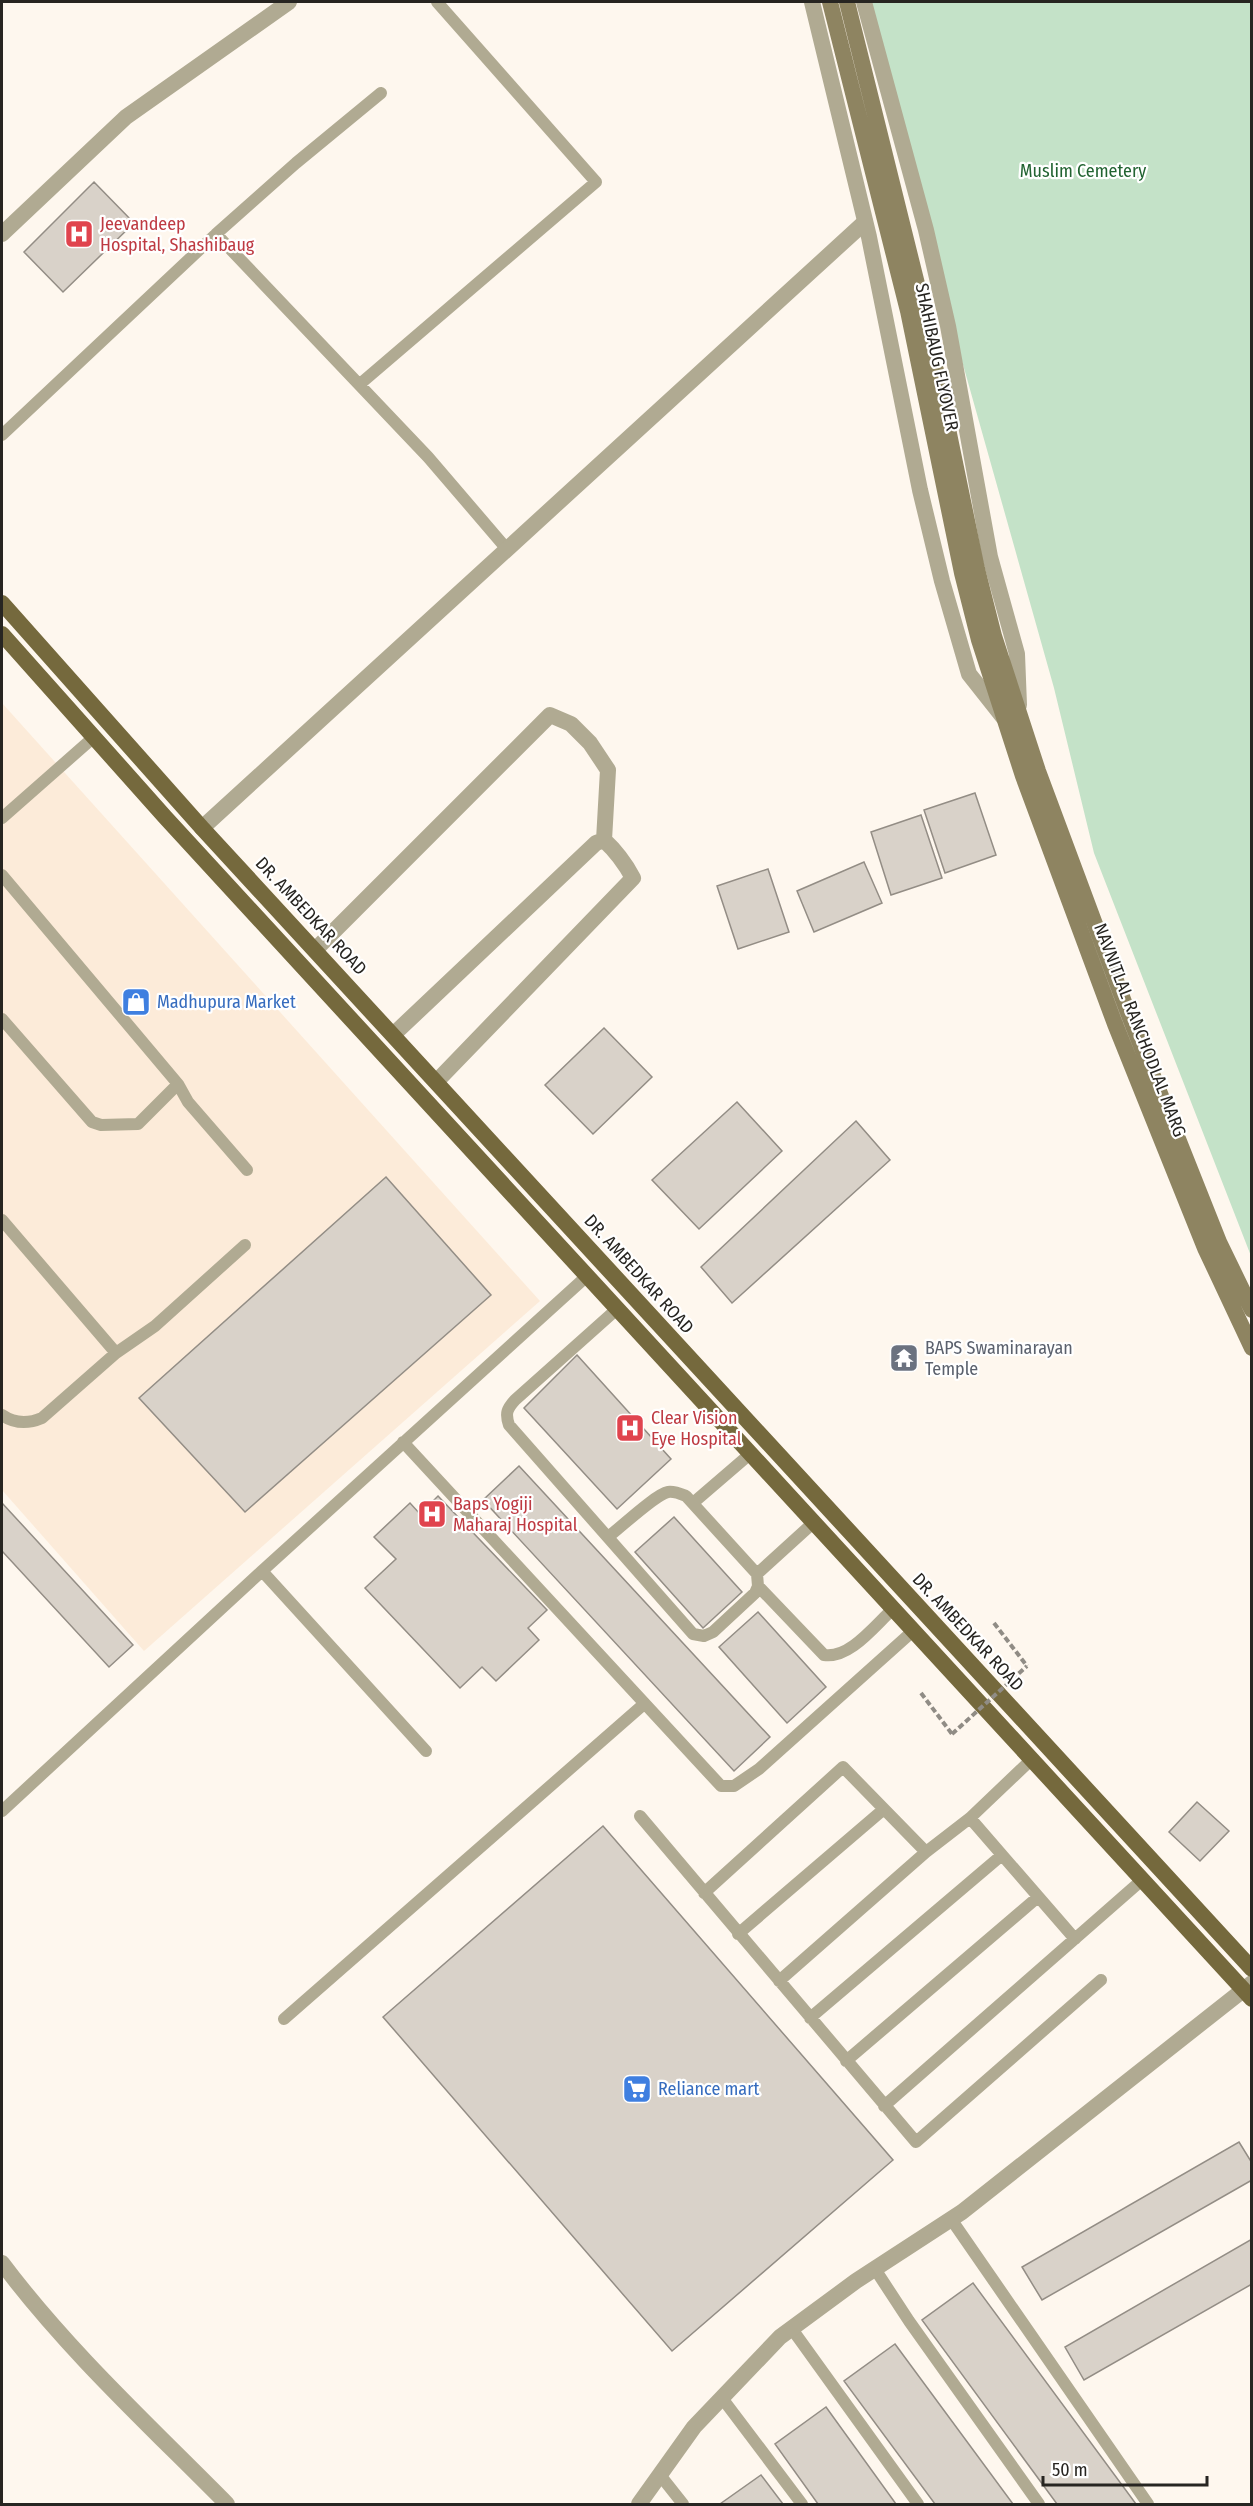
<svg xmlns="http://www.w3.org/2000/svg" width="1253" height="2506" font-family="'Fira Sans Condensed',sans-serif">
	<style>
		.commercial { fill: #fcebd9 }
		.green { fill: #c4e2c8 }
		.building { fill: #d9d2c9; stroke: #938d85; stroke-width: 1.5 }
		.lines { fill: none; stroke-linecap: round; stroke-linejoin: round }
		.path { stroke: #908c85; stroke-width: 4; stroke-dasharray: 6 3; stroke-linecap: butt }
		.service { stroke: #b0aa92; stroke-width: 12 }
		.minor { stroke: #b0aa92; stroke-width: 16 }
		.tertiary { stroke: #b0aa92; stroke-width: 16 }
		.secondary { stroke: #8e8461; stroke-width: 16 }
		.primary { stroke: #75693d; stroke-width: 16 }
		.path-bridge { stroke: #908c85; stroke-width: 4; stroke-dasharray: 6 3; stroke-linecap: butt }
		.labels { text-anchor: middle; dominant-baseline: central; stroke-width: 4.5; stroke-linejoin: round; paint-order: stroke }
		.park-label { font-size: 18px; fill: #216331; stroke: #fff }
		.health-label { font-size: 18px; fill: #be3a42; stroke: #fff; text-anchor: start }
		.street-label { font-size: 18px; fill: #272521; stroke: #fff }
		.shop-label { font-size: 18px; fill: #366cbe; stroke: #fff; text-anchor: start }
		.worship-label { font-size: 18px; fill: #5b616d; stroke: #fff; text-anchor: start }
	</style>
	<rect width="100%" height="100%" fill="#fef7ee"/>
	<path class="commercial" d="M2 703 540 1301 144 1651 2 1490Z"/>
	<path class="green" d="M861 2H1251V1256L1094 853 1054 688Z"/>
	<path class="building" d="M94 182 134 223 63 292 24 252Z
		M975 793 996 855 945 873 924 810Z
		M921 815 942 878 891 895 871 832Z
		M864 862 882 903 814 932 797 891Z
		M768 869 789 932 738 949 717 886Z
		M604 1028 652 1077 593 1134 545 1085Z
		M737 1102 782 1151 699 1229 652 1180Z
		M856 1121 890 1160 732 1303 701 1267Z
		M386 1177 491 1295 245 1512 139 1398Z
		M577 1355 671 1459 617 1509 524 1408Z
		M519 1466 770 1737 734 1771 483 1500Z
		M438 1496 547 1610 528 1628 539 1640 496 1681 482 1667 460 1688 365 1588 396 1559 374 1537 410 1503 420 1514Z
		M2 1503 133 1645 109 1667 2 1551Z
		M674 1517 742 1592 703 1628 635 1552Z
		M758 1612 826 1687 787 1723 719 1647Z
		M1197 1802 1229 1831 1200 1861 1169 1832Z
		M603 1826 893 2160 672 2351 383 2017Z
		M1239 2142 1252 2163V2180L1042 2300 1022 2267Z
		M1252 2239V2284L1084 2380 1065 2347Z
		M973 2283 1136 2504H1057L922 2320Z
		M895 2344 1013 2504H935L844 2381Z
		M826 2407 896 2504H818L775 2444Z
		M761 2475 783 2504H720Z"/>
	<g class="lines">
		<path class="path" d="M994 1623 1027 1666
			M921 1693 952 1734"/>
		<path class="service" d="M216 234 296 163 381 93
			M360 384 596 182 437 2
			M2 435 216 234 428 457 506 548
			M2 818 94 737
			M2 875 178 1084 138 1124 101 1125 92 1122 2 1019
			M178 1084 188 1102 247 1170
			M2 1220 116 1353
			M2 1415C15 1424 28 1424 42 1418L116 1353 155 1326 245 1245
			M403 1442 721 1786H734L759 1769 913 1631
			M693 1503 750 1454
			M608 1537C620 1528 656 1494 668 1492 674 1491 681 1494 686 1496L757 1574 758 1586 755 1593 713 1632 704 1636 693 1634 509 1425C505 1413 507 1409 515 1400L617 1309
			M757 1574 813 1523
			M758 1586 824 1655C850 1659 875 1625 893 1609
			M426 1751 262 1571 587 1276
			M2 1811 262 1571
			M640 1816 916 2142 1101 1980
			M970 1818 1075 1939
			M704 1893 843 1767 926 1852
			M738 1934 884 1809
			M779 1981 926 1852 970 1818 1032 1759
			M810 2018 1002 1855
			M284 2019 644 1704
			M846 2061 1038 1897
			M884 2106 1142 1880
			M951 2219 1148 2504
			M875 2269 909 2321 1039 2504
			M792 2329 918 2504
			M722 2398 802 2504
			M660 2475 683 2504"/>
		<path class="minor" d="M202 828 865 222
			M316 949 550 715 571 724 590 743 608 770 604 840
			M394 1034 596 843 604 840C617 852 625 863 633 878L437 1081"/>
		<path class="tertiary" d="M812 2 869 237 920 490 942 581 969 674 1003 717
			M864 2 926 230 948 326 990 557 1017 654 1019 705
			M2 234 126 117 289 2
			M2 2263C68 2351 150 2426 227 2504
			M639 2504 694 2427 780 2337 856 2281 962 2212 1252 1983"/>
		<path class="secondary" d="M830 2 908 311 962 573 979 640 1023 776 1115 1024 1205 1248 1252 1348
			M847 2 923 308 977 569 994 636 1038 771 1130 1018 1219 1242 1252 1310"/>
		<path class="primary" d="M2 603 202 828 1252 1969
			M2 634 165 817 1252 1999"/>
		<path class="path-bridge" d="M952 1734 1027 1666"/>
	</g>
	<defs>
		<g id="hospital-square" transform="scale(1.5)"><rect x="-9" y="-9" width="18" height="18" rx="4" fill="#e0444e" stroke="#fff"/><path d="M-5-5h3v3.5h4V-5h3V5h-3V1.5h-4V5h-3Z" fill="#fff"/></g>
		<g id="shop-square" transform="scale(1.5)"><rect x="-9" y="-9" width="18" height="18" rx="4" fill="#3f7fe0" stroke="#fff"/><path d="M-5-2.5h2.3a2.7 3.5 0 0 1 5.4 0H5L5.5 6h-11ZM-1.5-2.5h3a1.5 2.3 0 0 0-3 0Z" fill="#fff"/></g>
		<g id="temple-square" transform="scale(1.5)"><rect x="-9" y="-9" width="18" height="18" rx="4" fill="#6b7280" stroke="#fff"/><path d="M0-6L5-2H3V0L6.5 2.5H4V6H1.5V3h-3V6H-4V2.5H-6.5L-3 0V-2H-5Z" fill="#fff"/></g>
		<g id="supermarket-square" transform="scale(1.5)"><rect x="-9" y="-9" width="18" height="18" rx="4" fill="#3f7fe0" stroke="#fff"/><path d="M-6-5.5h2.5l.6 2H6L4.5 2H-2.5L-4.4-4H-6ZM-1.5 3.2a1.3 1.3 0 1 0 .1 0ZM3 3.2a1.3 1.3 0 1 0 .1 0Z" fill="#fff"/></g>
	</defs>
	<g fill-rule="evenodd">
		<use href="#hospital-square" x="79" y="234"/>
		<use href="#shop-square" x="136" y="1002"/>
		<use href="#temple-square" x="904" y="1358"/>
		<use href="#hospital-square" x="630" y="1428"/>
		<use href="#hospital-square" x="432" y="1514"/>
		<use href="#supermarket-square" x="637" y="2089"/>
	</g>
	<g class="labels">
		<g class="park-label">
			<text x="1083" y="171">Muslim Cemetery</text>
		</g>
		<g class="health-label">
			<text x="100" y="224">Jeevandeep<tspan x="100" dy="21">Hospital, Shashibaug</tspan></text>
			<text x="651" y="1418">Clear Vision<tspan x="651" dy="21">Eye Hospital</tspan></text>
			<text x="453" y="1504">Baps Yogiji<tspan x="453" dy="21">Maharaj Hospital</tspan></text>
		</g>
		<g class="street-label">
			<text transform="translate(937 357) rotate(78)">SHAHIBAUG FLYOVER</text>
			<text transform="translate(311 916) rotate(47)">DR. AMBEDKAR ROAD</text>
			<text transform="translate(1140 1030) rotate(69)">NAVNITLAL RANCHODLAL MARG</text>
			<text transform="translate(639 1274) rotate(48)">DR. AMBEDKAR ROAD</text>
			<text transform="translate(968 1632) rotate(47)">DR. AMBEDKAR ROAD</text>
		</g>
		<g class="shop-label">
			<text x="157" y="1002">Madhupura Market</text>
			<text x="658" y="2089">Reliance mart</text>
		</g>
		<g class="worship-label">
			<text x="925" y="1348">BAPS Swaminarayan<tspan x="925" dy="21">Temple</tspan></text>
		</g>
	</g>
	<rect width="1253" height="2506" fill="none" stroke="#272521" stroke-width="6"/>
	<path d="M1043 2476v9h164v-9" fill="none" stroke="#272521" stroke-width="3"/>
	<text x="1052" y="2476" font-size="18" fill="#272521" stroke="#ffffff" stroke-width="4.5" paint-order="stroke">50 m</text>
</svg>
